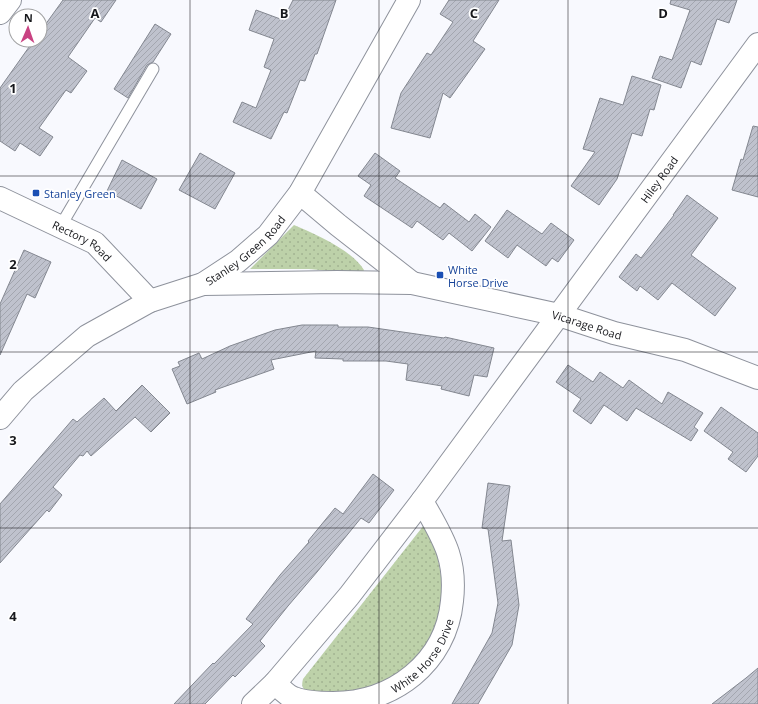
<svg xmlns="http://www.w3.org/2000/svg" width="758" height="704" font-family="'Open Sans',sans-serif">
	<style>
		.grass { fill: url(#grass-dots) }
		.building { fill: url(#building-hatch); stroke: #838790 }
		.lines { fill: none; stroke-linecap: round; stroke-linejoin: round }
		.lane-casing { stroke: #8e929c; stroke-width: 13 }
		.street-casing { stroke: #8e929c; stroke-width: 24 }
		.secondary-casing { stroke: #8e929c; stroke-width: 24 }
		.lane { stroke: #fff; stroke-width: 11 }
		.street { stroke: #fff; stroke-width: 22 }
		.secondary { stroke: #fff; stroke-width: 22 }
		.grid { fill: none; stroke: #17181c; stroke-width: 1; stroke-opacity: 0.55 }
		.transit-dot { fill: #1a4fb4; stroke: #fff; stroke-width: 1.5 }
		.labels { text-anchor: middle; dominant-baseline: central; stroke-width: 3.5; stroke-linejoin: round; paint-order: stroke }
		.street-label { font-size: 11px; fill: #17181c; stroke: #fff }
		.transit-label { font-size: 11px; fill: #164399; stroke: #fff; text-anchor: start }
		.grid-label { font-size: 13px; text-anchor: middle; font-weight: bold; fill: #17181c; stroke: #fff; stroke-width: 3.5; stroke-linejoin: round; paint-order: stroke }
	</style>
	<defs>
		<pattern id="grass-dots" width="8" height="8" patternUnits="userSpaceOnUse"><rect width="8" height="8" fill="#bdd1a9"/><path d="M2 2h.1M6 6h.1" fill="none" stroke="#a2b391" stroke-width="1.8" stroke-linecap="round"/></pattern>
		<pattern id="building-hatch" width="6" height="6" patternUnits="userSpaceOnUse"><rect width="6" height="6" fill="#bfc2cd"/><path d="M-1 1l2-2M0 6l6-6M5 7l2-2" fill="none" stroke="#a3a6af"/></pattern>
	</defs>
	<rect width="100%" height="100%" fill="#f8f9fe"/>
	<path class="grass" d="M294 225C315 234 352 250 364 270L362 274 309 269H250Z
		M424 525 434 540 438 559 443 587 442 604 438 621 431 638 419 655 404 670 388 681 343 696 306 691C301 687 302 684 303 679Z"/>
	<path class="building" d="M63 0H116L101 22 95 18 68 57 87 71 71 93 66 90 39 128 53 137 40 156 20 143 15 151 0 141V88L34 40H40V32Z
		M293 0H336L317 54H315L305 81 300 80 287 113 284 112 271 139 233 122 242 102 256 108 271 70 264 67 274 39 249 30 256 10 283 20Z
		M449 0H499L473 41 485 49 450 98 443 93 430 138 391 128 401 93 427 53 431 55 453 22 440 14Z
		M671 0H737L729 23 717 19 701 65 691 61 681 88 652 78 660 56 672 60 690 10 670 4Z
		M155 24 171 34 153 62 147 65 128 98 114 89Z
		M632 76 661 85 654 110 650 109 642 136 632 133 617 179 599 205 571 186 595 152 583 149 600 98 623 105Z
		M753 126 758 127V197L732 190 741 159 743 160Z
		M200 153 235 173 215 209 179 190Z
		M375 153 400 171 395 178 440 208 444 203 469 222 475 214 491 227 472 251 449 233 443 240 417 221 412 228 364 196 371 185 358 176Z
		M122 160 157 179 141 209 107 191Z
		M687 195 718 218 691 255 736 288 715 316 672 283 658 300 640 286 637 291 619 277 636 254 641 258 674 215H673Z
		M507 210 542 234 551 223 574 240 558 262 552 258 546 266 517 245 508 258 485 241Z
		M24 250 51 262 35 298 27 294 0 355V304Z
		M302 325H338V327H368L444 338 445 337 494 348 487 377 474 375 469 396 441 389 442 386 406 380 408 364 386 361H343V359L315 358 316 351 271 360 274 369 215 390 216 392 187 404 172 369 180 366 178 362 199 353 202 359 230 346 275 330Z
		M568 365 593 382 600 372 623 388 629 380 662 404 668 392 703 413 694 427 698 430 691 441 636 408 627 421 604 405 591 424 573 411 581 399 556 382Z
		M142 385 170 413 151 432 135 417 91 456 87 451 83 456 80 455 53 487 62 495 49 512 47 510 0 563V504L73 419 77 422 104 398 116 411Z
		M721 407 758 433V456L746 472 728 459 733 452 704 431Z
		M373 474 394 490 369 523 361 518 317 572 288 606 260 641 265 646 235 677 233 675 205 704H174L213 663 214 664 253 624 246 619 280 575 309 542 308 541 335 508 343 514Z
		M488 483 510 486 502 541 511 540 519 605 512 645 478 704H452L492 633 498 603 488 529 482 528Z
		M758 668V704H712L746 678Z"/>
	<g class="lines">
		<g class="lane-casing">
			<path id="lane" d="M60 227 153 69"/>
		</g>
		<g class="street-casing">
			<g id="street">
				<path d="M0 13 10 0"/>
				<path d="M300 193 338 225 412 283"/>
				<path id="s1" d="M0 198 95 243 150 301"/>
				<path id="s2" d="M203 284 337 282 412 283 559 315 614 333 685 350 758 378"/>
				<path d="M275 683 349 596 422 501"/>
				<path id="s3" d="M253 704 275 683C280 688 287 696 294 698 306 703 320 703 333 703 393 703 446 663 452 601 457 557 442 537 422 501L758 44"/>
			</g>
		</g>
		<g class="secondary-casing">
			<g id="secondary">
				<path id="s4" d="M0 418 23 391 87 336 150 301 203 284 238 261 268 235 300 193 409 0"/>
			</g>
		</g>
		<use href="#lane" class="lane"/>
		<use href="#street" class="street"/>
		<use href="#secondary" class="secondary"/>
	</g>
	<path class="grid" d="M190 0V704M379 0V704M568 0V704M0 176H758M0 352H758M0 528H758"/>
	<g class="transit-dot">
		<rect x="32" y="189" width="8" height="8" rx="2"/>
		<rect x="436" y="271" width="8" height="8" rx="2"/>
	</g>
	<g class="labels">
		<g class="street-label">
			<text stroke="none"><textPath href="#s3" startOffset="773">Hiley Road</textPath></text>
			<text stroke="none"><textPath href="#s1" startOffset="93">Rectory Road</textPath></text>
			<text stroke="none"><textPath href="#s4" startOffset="302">Stanley Green Road</textPath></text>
			<text stroke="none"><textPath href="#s2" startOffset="389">Vicarage Road</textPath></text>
			<text stroke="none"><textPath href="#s3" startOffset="202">White Horse Drive</textPath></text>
		</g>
		<g class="transit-label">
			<text x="44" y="193">Stanley Green</text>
			<text x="448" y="269">White<tspan x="448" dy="13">Horse Drive</tspan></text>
		</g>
	</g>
	<g class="grid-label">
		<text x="95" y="18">A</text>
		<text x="284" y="18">B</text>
		<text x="474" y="18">C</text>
		<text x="663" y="18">D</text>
		<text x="13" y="93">1</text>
		<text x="13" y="269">2</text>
		<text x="13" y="445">3</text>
		<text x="13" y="621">4</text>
	</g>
	<g transform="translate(28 28) rotate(2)"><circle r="19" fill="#ffffff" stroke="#a2a3a4"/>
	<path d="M0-3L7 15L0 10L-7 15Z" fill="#c94282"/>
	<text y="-6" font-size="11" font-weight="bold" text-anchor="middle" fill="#17181c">N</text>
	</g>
</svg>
